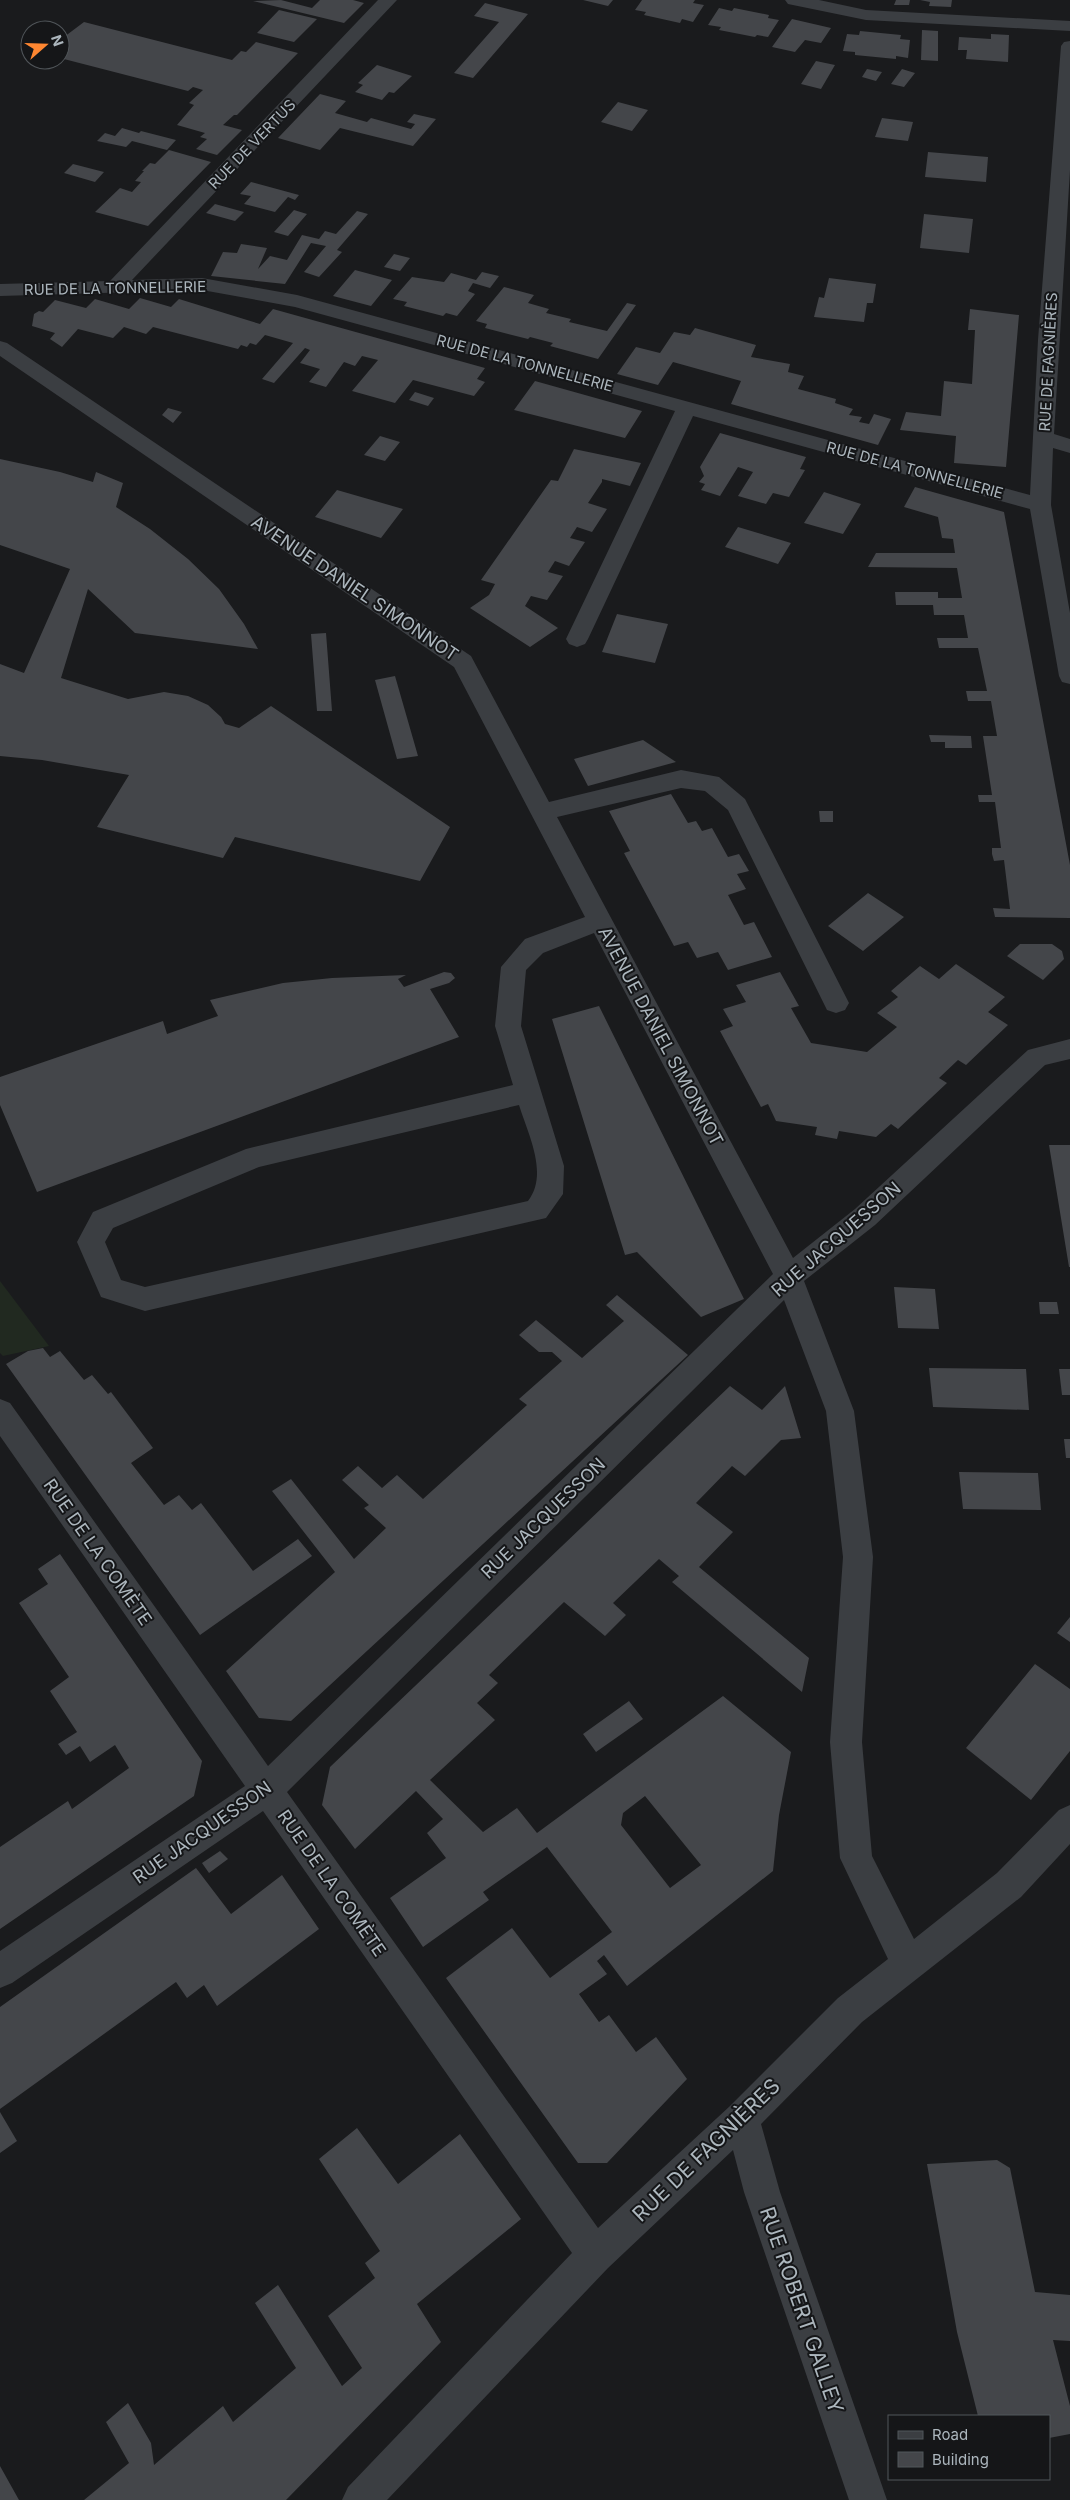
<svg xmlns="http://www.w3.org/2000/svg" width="1070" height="2500" font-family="Inter,sans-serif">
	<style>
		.green { fill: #212920 }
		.building { fill: #44464a; fill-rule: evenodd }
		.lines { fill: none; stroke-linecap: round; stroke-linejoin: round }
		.minor { fill: #3b3e42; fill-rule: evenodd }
		.labels { text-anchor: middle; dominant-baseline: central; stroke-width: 4; stroke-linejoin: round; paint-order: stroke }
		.far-street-label { font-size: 15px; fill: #acb6bd; stroke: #151618 }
		.street-label { font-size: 18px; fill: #acb6bd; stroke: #151618 }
		.near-street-label { font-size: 21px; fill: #acb6bd; stroke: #151618 }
	</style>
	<rect width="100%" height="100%" fill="#1a1b1d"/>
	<path class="green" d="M0 1281 49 1346 3 1356 0 1353Z"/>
	<path class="building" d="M281 0 312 8 320 0H353L364 3 344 23 253 1Z
		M583 0H613L608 6Z
		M642 0H695L693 3 704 5 693 22 682 19 680 23 644 15 646 12 635 10Z
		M896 0H910L909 5H894Z
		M920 0H952L951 7 929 6 930 2Z
		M485 3 528 14 473 78 454 73 499 22 474 16Z
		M719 8 732 11 734 8 769 15 768 18 779 20 768 37 757 35 755 37 719 30 721 27 708 25Z
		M279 10 317 19 294 42 257 33Z
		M792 19 831 28 821 43 805 40 795 52 772 47Z
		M84 22 232 60 241 51 246 52 256 42 298 53 237 115H234L223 125 242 130 217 155 196 149 207 139 200 137 205 133 177 125 194 105 189 103 203 90 193 87 188 91 60 58V40Z
		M922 30 938 31V61L921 60Z
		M860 31 901 35 900 39 910 40 908 58 896 56V59L855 55V52L843 51 847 34 859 35Z
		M991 34 1009 35 1008 62 966 59 967 50H958L959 37 991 39Z
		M816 61 835 65 821 89 801 84Z
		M377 65 412 76 394 93 389 92 382 100 355 92 363 85 358 83Z
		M867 69 882 72 876 81 862 77Z
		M902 69 915 73 904 87 891 84Z
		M320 94 346 101 335 113 367 122 371 118 411 129 415 124 407 122 414 114 436 119 413 146 340 128 320 150 278 138Z
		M618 102 648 110 632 131 601 122Z
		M882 118 913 122 908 141 875 137Z
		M122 128 139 133 141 131 176 140 167 150 132 141 126 147 97 141 105 133 115 136Z
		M169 150 211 162 148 226 95 212 120 188 132 192 141 182 135 181 144 171H142L150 163 155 164Z
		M928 152 988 157 986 182 925 177Z
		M73 164 104 172 95 182 64 173Z
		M251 182 299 195 295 200 288 197 275 212 244 204 251 196 240 194Z
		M215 204 244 212 235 221 206 213Z
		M294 210 307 214 288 236 274 232Z
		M357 211 368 214 337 250 342 252 319 277 304 272 326 246 311 243 285 284 211 276 223 252 237 253 241 244 267 248 258 269 270 256 287 260 302 235 319 239 325 231 336 234Z
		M924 214 973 219 969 253 920 248Z
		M394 254 410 258 400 271 384 267Z
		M355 270 392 280 371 306 333 296Z
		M482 272 499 276 490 288 473 283 468 291 475 294 457 316 446 313 443 316 404 306 407 302 393 299 412 277 444 282 451 273 476 280Z
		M829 278 876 284 873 303H867L864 322 814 317 819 297 824 298Z
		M504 287 534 295 528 303 549 309 546 313 571 319 569 322 607 331 627 303 636 305 598 359 550 346 553 343 530 337 528 339 485 328 487 324 476 321Z
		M140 298 171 307 179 299 260 324 273 309 485 368 477 379 485 382 474 396 413 380 395 403 352 391 378 360 362 356 355 366 344 362 326 387 309 382 320 369 300 363 310 350 305 348 274 383 262 379 293 343 265 335 256 345 250 343 247 347 241 345 238 349 153 327 146 334 124 327 113 338 78 329 62 347 50 339 55 333 32 326 34 314 39 311 43 312 55 300 86 308 95 299 129 309Z
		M970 309 1019 315 1006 467 954 463 956 436 900 430 906 412 941 416 944 381 972 384 975 330H968Z
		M695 328 756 345 751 357 790 364 788 372 804 376 798 389 836 399 835 403 853 409 849 415 862 417 859 422 869 424 874 414 891 419 878 445 731 404 741 381 673 362 658 385 617 374 636 347 660 353 674 332 690 335Z
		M535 381 585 395 642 411 625 438 514 410Z
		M415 392 434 398 428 406 409 400Z
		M168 408 182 412 173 423 162 415Z
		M720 433 806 457 800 469 805 470 789 497 773 493 766 504 738 496 753 472 738 467 720 496 701 490 705 484 699 482 704 476 700 467Z
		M380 436 400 442 385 461 364 455Z
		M574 449 641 463 630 486 602 479V482L588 503 607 509 592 532 577 527 570 538 585 542 569 566 555 561 548 572 563 576 547 600 531 596 525 606 558 628 530 647 470 608 489 595 495 584 481 580 551 480 558 481Z
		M0 459 60 472 93 482 96 472 123 483 116 507 150 529 188 559 219 589 244 624 258 649 135 633 88 589 61 678 128 699 164 692 188 696 208 705 221 717 225 724 239 728 271 706 450 827 420 881 235 837 223 858 97 827 129 775 42 760 0 756V664L24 673 70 569 0 545Z
		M915 487 1004 512 1070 865V918L995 917 993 908 1010 909 1004 860 994 861 992 854V848H1001L995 802H979L978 795H992L983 736H997L991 701H968L966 691H987L978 648H939L937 638H968L964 615H934L933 605H896L895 592H938V598H962L957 568 868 567 876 553H955L953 539 942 538 938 517 904 507Z
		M337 490 403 509 381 538 315 517Z
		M824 492 861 504 843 534 804 523Z
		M738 527 758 533 791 543 778 564 725 547Z
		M617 614 668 624 655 663 602 652Z
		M326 633 332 711H317L311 634Z
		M395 676 418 756 397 759 375 680Z
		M929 735 971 736 972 748H945V742H931Z
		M643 740 676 762 588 786 574 759Z
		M671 794 688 823 696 821 702 831 712 828 728 857 739 854 749 871 737 874 746 889 728 895 744 925 754 922 772 957 728 970 718 952 697 958 688 942 674 946 624 853 630 851 609 811Z
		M819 811H833V822H820Z
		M868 893 904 917 863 951 828 926Z
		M1020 944H1052L1062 951 1064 959 1043 980 1007 956Z
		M956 964 1005 997 988 1012 1008 1025 966 1065 958 1060 939 1078 947 1083 898 1129 891 1124 876 1137 839 1131 837 1139 815 1135 817 1127 776 1121 768 1104 761 1107 720 1031 733 1026 723 1009 746 1002 736 985 780 972 799 1006 791 1008 811 1043 867 1052 897 1027 877 1013 898 997 891 991 920 966 939 979Z
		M444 972 451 973 455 978 449 983 430 989 459 1037 37 1192 0 1105V1077L163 1021 167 1034 218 1016 210 1000 283 983 332 978 406 975 398 979 404 987Z
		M599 1006 744 1299 701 1317 637 1252 625 1255 552 1019Z
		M1049 1145H1070V1267H1069Z
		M894 1287 935 1289 939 1329 898 1328Z
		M617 1295 688 1355 291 1721 259 1718 226 1671 335 1572 272 1491 291 1479 354 1559 386 1528 364 1508 369 1505 342 1480 358 1466 382 1488 397 1475 423 1499 527 1405 519 1399 562 1361 552 1352H539L519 1335 536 1320 582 1358 624 1321 606 1305Z
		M1039 1302H1057L1059 1314H1040Z
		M43 1348 50 1357 60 1351 84 1380 92 1375 108 1394 111 1392 153 1448 131 1463 164 1505 179 1495 192 1510 201 1503 253 1571 298 1539 312 1556 200 1635 6 1364 28 1351Z
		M929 1368 1026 1369 1029 1410 933 1407Z
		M1059 1369H1070V1395H1062Z
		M730 1386 762 1410 785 1386 801 1438 781 1440 745 1476 732 1466 696 1503 733 1532 699 1567 809 1658 802 1692 672 1582 679 1576 659 1559 613 1603 626 1615 605 1636 564 1602 489 1675 498 1683 477 1703 495 1720 430 1780 483 1832 517 1808 537 1833 723 1696 791 1752 779 1815 773 1871 627 1986 604 1955 597 1961 607 1974 579 1994 599 2022 609 2015 636 2052 656 2037 687 2079 607 2163H578L446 1978 512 1928 550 1978 612 1932 547 1847 483 1892 489 1900 423 1947 390 1898 446 1858 427 1833 443 1819 416 1791 355 1849 322 1805 330 1767ZM645 1796 701 1865 670 1888 621 1825 623 1813Z
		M1064 1439H1070V1458H1066Z
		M959 1472 1038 1473 1041 1510 963 1509Z
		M60 1554 202 1761 194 1796 0 1929V1847L68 1801 72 1809 129 1768 115 1745 90 1762 80 1746 66 1755 58 1744 77 1732 50 1691 69 1677 19 1603 48 1584 38 1569Z
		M1070 1617V1642L1057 1633Z
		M1035 1664 1070 1689V1751L1031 1800 966 1748Z
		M629 1701 643 1719 596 1752 583 1734Z
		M220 1851 228 1859 209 1873 202 1863Z
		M196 1868 231 1914 282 1875 319 1929 217 2006 204 1985 187 1998 176 1982 0 2109V2007Z
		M0 2112 17 2141 0 2153Z
		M357 2128 398 2184 460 2134 521 2219 417 2304 441 2342 286 2500H84L129 2463 106 2422 128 2403 151 2443 154 2465 223 2406 233 2422 296 2368 255 2303 278 2285 342 2386 362 2368 328 2316 375 2278 365 2263 380 2251 319 2159Z
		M997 2160 1010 2168 1035 2292 1070 2295V2341L1053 2340 1070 2406V2434L1049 2438V2416H978L957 2332 927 2164Z
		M0 2466 19 2500H0Z"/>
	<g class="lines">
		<path class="minor" d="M378 0H397L132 280 202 278 297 295 1030 495 1038 340 1061 46 1064 42 1070 41V170L1054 434 1070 439V453L1053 448 1051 505 1070 613V684L1062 682 1059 676 1030 509 693 416 588 639 585 644 577 647 569 644 566 639 675 411 295 307 202 290 0 296V284L110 281Z
			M785 0H819L866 10 1070 21V31L866 20 788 4Z
			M0 341 7 343 471 656 549 802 681 770 719 777 745 799 849 1003 845 1010 836 1013 827 1010 728 810 705 791 681 788 557 817 793 1258 855 1209 1028 1050 1070 1039V1059L1045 1065 875 1225 804 1281 854 1411 873 1557 862 1742 872 1856 914 1939 997 1873 1059 1810 1070 1805V1844L1021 1897 862 2022 761 2124 780 2192 887 2500H849L744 2192 733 2150 608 2268 387 2500H342L348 2487 572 2253 263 1811 12 1983 0 1988V1951L245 1786 0 1436V1399L10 1403 268 1766 773 1274 594 933 543 953 526 970 521 1026 564 1166 563 1194 546 1218 145 1311 101 1297 77 1242 93 1212 246 1149 513 1085 495 1026 501 967 525 939 585 917 454 667 0 356ZM519 1105C528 1134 549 1174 528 1201L145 1287 121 1280 105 1242 113 1228 259 1167ZM784 1300 826 1411 843 1557 830 1742 840 1858 888 1959 838 1998 730 2106 598 2228 287 1792Z"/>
	</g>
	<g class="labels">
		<g class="far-street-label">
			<text transform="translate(252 144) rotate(-46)">RUE DE VERTUS</text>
			<text transform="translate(115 288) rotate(-1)">RUE DE LA TONNELLERIE</text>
			<text transform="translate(1048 362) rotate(-87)">RUE DE FAGNIÈRES</text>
			<text transform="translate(525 363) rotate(15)">RUE DE LA TONNELLERIE</text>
			<text transform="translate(915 470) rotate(15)">RUE DE LA TONNELLERIE</text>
		</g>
		<g class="street-label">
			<text transform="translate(355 588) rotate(34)">AVENUE DANIEL SIMONNOT</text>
			<text transform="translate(661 1036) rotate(62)">AVENUE DANIEL SIMONNOT</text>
			<text transform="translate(836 1239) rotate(-41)">RUE JACQUESSON</text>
			<text transform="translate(543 1518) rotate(-44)">RUE JACQUESSON</text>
			<text transform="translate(98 1552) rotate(55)">RUE DE LA COMÈTE</text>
			<text transform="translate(202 1832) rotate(-35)">RUE JACQUESSON</text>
			<text transform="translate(332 1883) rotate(55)">RUE DE LA COMÈTE</text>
		</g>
		<g class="near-street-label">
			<text transform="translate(706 2150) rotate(-44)">RUE DE FAGNIÈRES</text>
			<text transform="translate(802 2310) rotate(71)">RUE ROBERT GALLEY</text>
		</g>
	</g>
	<rect x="888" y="2415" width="162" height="65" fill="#151618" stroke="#51565a"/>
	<rect x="898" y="2431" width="25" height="8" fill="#3b3e42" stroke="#51565a"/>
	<text x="932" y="2440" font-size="15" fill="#acb6bd">Road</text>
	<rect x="898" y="2452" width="25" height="15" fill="#44464a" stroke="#51565a"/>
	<text x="932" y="2465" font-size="15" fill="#acb6bd">Building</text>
	<g transform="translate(45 45) rotate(70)"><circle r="24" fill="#151618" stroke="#51565a"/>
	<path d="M0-4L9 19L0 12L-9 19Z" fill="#ff8731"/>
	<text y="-8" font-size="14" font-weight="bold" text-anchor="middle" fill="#acb6bd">N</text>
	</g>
</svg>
